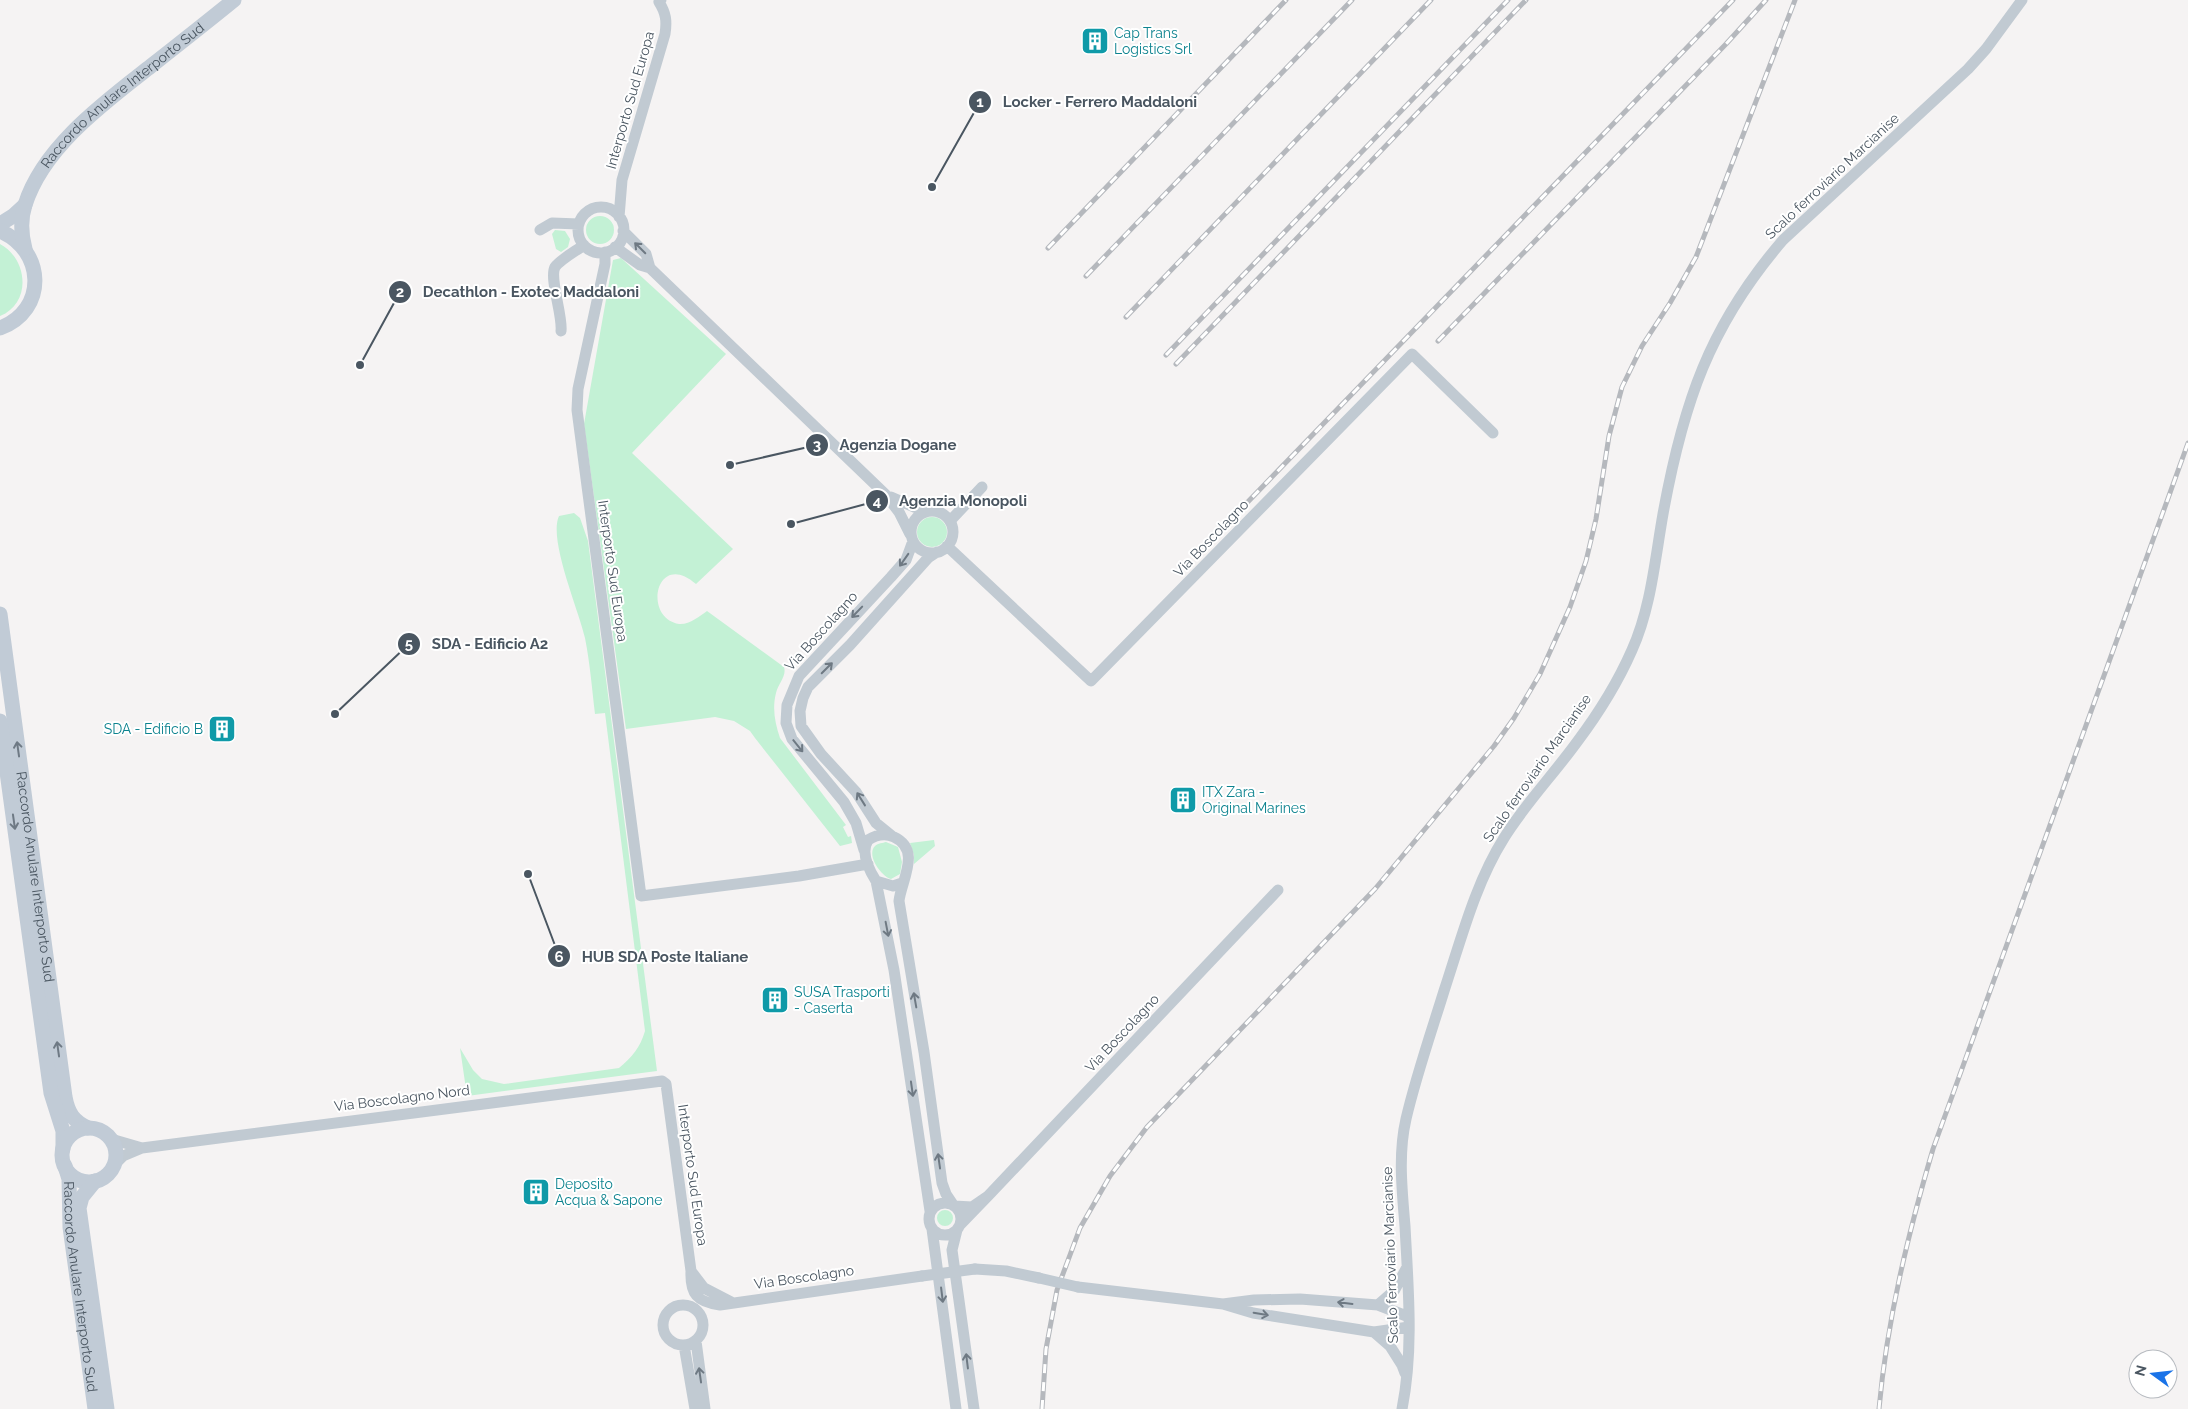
<svg xmlns="http://www.w3.org/2000/svg" width="2188" height="1409" font-family="Raleway,sans-serif">
	<style>
		.green { fill: #c3f1d5 }
		.lines { fill: none; stroke-linecap: round; stroke-linejoin: round }
		.street { stroke: #c1cad2; stroke-width: 11 }
		.secondary { stroke: #c1cbd6; stroke-width: 15 }
		.rail-casing { stroke: #b5b8bd; stroke-width: 5 }
		.rail { stroke: #fff; stroke-width: 3; stroke-dasharray: 9; stroke-linecap: butt }
		.street-bridge { stroke: #c1cad2; stroke-width: 11 }
		.oneway { stroke: #6e7983 }
		.oneway2 { stroke: #6e7984 }
		.labels { text-anchor: middle; dominant-baseline: central; stroke-width: 4; stroke-linejoin: round; paint-order: stroke }
		.culture-label { font-size: 14px; fill: #0d838f; stroke: #fff; text-anchor: start }
		.street-label { font-size: 14px; fill: #4a5661; stroke: #fff }
		.leader { fill: none; stroke: #4a5661; stroke-width: 2 }
		.callout-dot { fill: #4a5661; stroke: #fff; stroke-width: 2 }
		.mark-label { font-size: 15px; text-anchor: middle; font-weight: bold; fill: #fff }
		.callout-label { font-size: 15px; text-anchor: middle; font-weight: bold; fill: #4a5661; stroke: #fff; stroke-width: 4; stroke-linejoin: round; paint-order: stroke }
	</style>
	<rect width="100%" height="100%" fill="#f5f3f3"/>
	<path class="green" d="M586 230a14 14 0 1 1 28 0a14 14 0 1 1-28 0Z
		M555 230 565 231 570 239 568 247 561 252 556 249 552 234Z
		M0 244C28 259 32 303 0 316Z
		M621 258 726 354 632 453 733 549 696 584C656 549 642 618 679 624 689 625 700 616 707 611L784 667C787 676 778 684 776 693 772 709 775 723 780 738L846 825 843 827 848 837 851 836 852 843 840 846 755 738 750 731 734 721 715 717 626 729 584 424 613 260Z
		M574 513 580 518 588 541 657 1071 467 1096 460 1048 473 1070 482 1079 504 1084 619 1068C632 1057 640 1048 645 1031L605 713 595 714C592 689 590 663 585 638 579 611 548 539 559 516Z
		M917 532a15 15 0 1 1 30 0a15 15 0 1 1-30 0Z
		M934 840 935 846 914 864V855L910 843Z
		M886 842 898 847 902 862 900 874 891 879C881 876 866 855 875 846 878 843 883 843 886 842Z
		M937 1218a8 8 0 1 1 16 0a8 8 0 1 1-16 0Z"/>
	<g class="lines">
		<path class="street" d="M578 230a23 23 0 1 1 46 0a23 23 0 1 1-46 0Z
			M619 217 622 180 665 34C667 21 666 13 659 2L661 0
			M540 230 552 223 579 224
			M623 231 646 254 650 268
			M615 247 640 265 650 268 885 494 899 512 910 534
			M605 252V264L578 389 577 410 641 896 799 876 868 864
			M561 331C563 316 549 278 555 267 561 259 576 251 584 245
			M891 497 914 507 930 510
			M911 532a21 21 0 1 1 42 0a21 21 0 1 1-42 0Z
			M950 521 982 487
			M947 546 1091 681 1412 354 1493 433
			M892 836 876 823 856 792 821 754 801 726 800 711 803 698 808 687 850 645 928 558 937 552
			M864 850 856 823 844 802 792 739 786 723 787 705 799 676 891 577 906 560 913 541
			M876 881 894 970 930 1211
			M902 883 893 886 876 881C869 870 860 853 868 840 876 835 885 833 894 837 922 850 901 881 899 901L924 1052 942 1183 946 1194 954 1206 972 1207 988 1196 960 1225
			M111 1139 142 1148
			M115 1164 123 1156 142 1148 662 1081 666 1084 691 1271C690 1294 697 1302 720 1305L922 1276
			M988 1196 1278 890
			M929 1219a16 16 0 1 1 32 0a16 16 0 1 1-32 0Z
			M932 1229 956 1409
			M957 1230 952 1250 974 1409
			M975 1269 1006 1271 1039 1278
			M691 1271 704 1288 731 1302
			M1078 1287 1223 1304
			M1378 1305 1409 1317
			M663 1325a20 20 0 1 1 40 0a20 20 0 1 1-40 0Z
			M1374 1332 1409 1327
			M696 1341 705 1409
			M684 1345 695 1409
			M1405 1373 1402 1365 1390 1346 1374 1332 1253 1313 1223 1304 1254 1300 1300 1299 1378 1305 1394 1291 1406 1269
			M1402 1409C1414 1349 1408 1286 1405 1226 1402 1190 1398 1154 1406 1119 1416 1076 1431 1033 1444 991 1461 940 1475 884 1504 838 1525 804 1553 775 1577 742 1598 714 1618 682 1632 650 1651 608 1655 559 1663 514 1683 404 1709 326 1783 240L1968 69 1986 49 2022 0"/>
		<g class="secondary">
			<path d="M0 224 13 216 25 205"/>
			<path d="M0 231C45 250 48 310 0 328"/>
			<path id="s1" d="M25 249C21 234 20 220 25 205 43 147 105 102 151 66 179 44 207 22 234 0"/>
			<path id="s2" d="M0 614 65 1097C68 1113 73 1121 88 1128"/>
			<path d="M0 721 51 1093 63 1131V1149"/>
			<circle cx="89" cy="1155" r="27"/>
			<path id="s3" d="M65 1166 69 1179 70 1227 95 1409"/>
			<path d="M95 1181 82 1197 79 1208 107 1409"/>
		</g>
		<g class="rail-casing">
			<path id="rail" d="M1048 248 1286 0
				M1086 276 1352 0
				M1126 317 1431 0
				M1438 341 1726 44 1766 0
				M1166 355 1508 0
				M1176 364 1526 0
				M1240 510 1733 0
				M1042 1409 1046 1349 1057 1290 1080 1228 1110 1176 1147 1127 1375 889 1494 746 1514 718 1540 674 1570 607 1586 561 1596 519 1609 436 1622 387 1642 346 1670 303 1696 257 1795 0
				M1879 1409C1887 1320 1908 1234 1933 1149L2188 443"/>
		</g>
		<use href="#rail" class="rail"/>
		<path class="street-bridge" d="M922 1276 975 1269
			M1039 1278 1078 1287"/>
	</g>
	<defs><path id="oneway-shaft" d="M-6 0H5M1.5-3L5.5 0L1.5 3" fill="none" stroke-width="1.6" stroke-linecap="round" stroke-linejoin="round" transform="scale(1.25)"/></defs>
	<g class="oneway">
		<use href="#oneway-shaft" transform="translate(640 248) rotate(-135)"/>
		<use href="#oneway-shaft" transform="translate(904 560) rotate(125)"/>
		<use href="#oneway-shaft" transform="translate(857 612) rotate(134)"/>
		<use href="#oneway-shaft" transform="translate(827 668) rotate(-45)"/>
		<use href="#oneway-shaft" transform="translate(798 746) rotate(51)"/>
		<use href="#oneway-shaft" transform="translate(861 799) rotate(-122)"/>
		<use href="#oneway-shaft" transform="translate(887 929) rotate(79)"/>
		<use href="#oneway-shaft" transform="translate(915 1000) rotate(-100)"/>
		<use href="#oneway-shaft" transform="translate(912 1089) rotate(82)"/>
		<use href="#oneway-shaft" transform="translate(939 1161) rotate(-98)"/>
		<use href="#oneway-shaft" transform="translate(942 1295) rotate(83)"/>
		<use href="#oneway-shaft" transform="translate(1345 1303) rotate(-173)"/>
		<use href="#oneway-shaft" transform="translate(1261 1314) rotate(10)"/>
		<use href="#oneway-shaft" transform="translate(967 1361) rotate(-97)"/>
		<use href="#oneway-shaft" transform="translate(700 1375) rotate(-98)"/>
	</g>
	<g class="oneway2">
		<use href="#oneway-shaft" transform="translate(18 749) rotate(-98)"/>
		<use href="#oneway-shaft" transform="translate(14 822) rotate(82)"/>
		<use href="#oneway-shaft" transform="translate(58 1049) rotate(-98)"/>
	</g>
	<defs>
		<g id="building-square" transform="scale(1.4375)"><rect x="-9" y="-9" width="18" height="18" rx="4" fill="#0f9aa8" stroke="#fff"/><path d="M-4-6H4V6H1V3H-1V6H-4ZM-2.5-4.3h1.7v1.8h-1.7ZM.8-4.3h1.7v1.8H.8ZM-2.5-1h1.7V.8h-1.7ZM.8-1h1.7V.8H.8Z" fill="#fff"/></g>
	</defs>
	<g fill-rule="evenodd">
		<use href="#building-square" x="1095" y="41"/>
		<use href="#building-square" x="222" y="729"/>
		<use href="#building-square" x="1183" y="800"/>
		<use href="#building-square" x="775" y="1000"/>
		<use href="#building-square" x="536" y="1192"/>
	</g>
	<g class="labels">
		<g class="culture-label">
			<text x="1114" y="33">Cap Trans<tspan x="1114" dy="16">Logistics Srl</tspan></text>
			<text x="203" y="729" text-anchor="end">SDA - Edificio B</text>
			<text x="1202" y="792">ITX Zara -<tspan x="1202" dy="16">Original Marines</tspan></text>
			<text x="794" y="992">SUSA Trasporti<tspan x="794" dy="16">- Caserta</tspan></text>
			<text x="555" y="1184">Deposito<tspan x="555" dy="16">Acqua &amp; Sapone</tspan></text>
		</g>
		<g class="street-label">
			<text stroke="none"><textPath href="#s1" startOffset="194">Raccordo Anulare Interporto Sud</textPath></text>
			<text transform="translate(630 100) rotate(-74)">Interporto Sud Europa</text>
			<text transform="translate(1832 176) rotate(-43)">Scalo ferroviario Marcianise</text>
			<text transform="translate(1211 538) rotate(-46)">Via Boscolagno</text>
			<text transform="translate(613 571) rotate(82)">Interporto Sud Europa</text>
			<text transform="translate(821 631) rotate(-48)">Via Boscolagno</text>
			<text transform="translate(1537 768) rotate(-55)">Scalo ferroviario Marcianise</text>
			<text stroke="none"><textPath href="#s2" startOffset="265">Raccordo Anulare Interporto Sud</textPath></text>
			<text transform="translate(1122 1033) rotate(-47)">Via Boscolagno</text>
			<text transform="translate(402 1098) rotate(-7)">Via Boscolagno Nord</text>
			<text transform="translate(693 1175) rotate(82)">Interporto Sud Europa</text>
			<text transform="translate(1390 1255) rotate(-92)">Scalo ferroviario Marcianise</text>
			<text transform="translate(804 1277) rotate(-8)">Via Boscolagno</text>
			<text stroke="none"><textPath href="#s3" startOffset="122">Raccordo Anulare Interporto Sud</textPath></text>
		</g>
	</g>
	<path class="leader" d="M932 187L980 102M360 365L400 292M730 465L817 445M791 524L877 501M335 714L409 644M528 874L559 956"/>
	<g class="callout-dot">
		<circle cx="932" cy="187" r="5"/>
		<circle cx="360" cy="365" r="5"/>
		<circle cx="730" cy="465" r="5"/>
		<circle cx="791" cy="524" r="5"/>
		<circle cx="335" cy="714" r="5"/>
		<circle cx="528" cy="874" r="5"/>
		<circle cx="980" cy="102" r="12"/>
		<circle cx="400" cy="292" r="12"/>
		<circle cx="817" cy="445" r="12"/>
		<circle cx="877" cy="501" r="12"/>
		<circle cx="409" cy="644" r="12"/>
		<circle cx="559" cy="956" r="12"/>
	</g>
	<g class="mark-label">
		<text x="980" y="107">1</text>
		<text x="400" y="297">2</text>
		<text x="817" y="450">3</text>
		<text x="877" y="506">4</text>
		<text x="409" y="649">5</text>
		<text x="559" y="962">6</text>
	</g>
	<g class="callout-label">
		<text x="1100" y="107">Locker - Ferrero Maddaloni</text>
		<text x="531" y="297">Decathlon - Exotec Maddaloni</text>
		<text x="898" y="450">Agenzia Dogane</text>
		<text x="963" y="506">Agenzia Monopoli</text>
		<text x="490" y="649">SDA - Edificio A2</text>
		<text x="665" y="962">HUB SDA Poste Italiane</text>
	</g>
	<g transform="translate(2153 1374) rotate(285)"><circle r="24" fill="#ffffff" stroke="#b7bbc0"/>
	<path d="M0-4L9 19L0 12L-9 19Z" fill="#1a73e8"/>
	<text y="-8" font-size="14" font-weight="bold" text-anchor="middle" fill="#4a5661">N</text>
	</g>
</svg>
